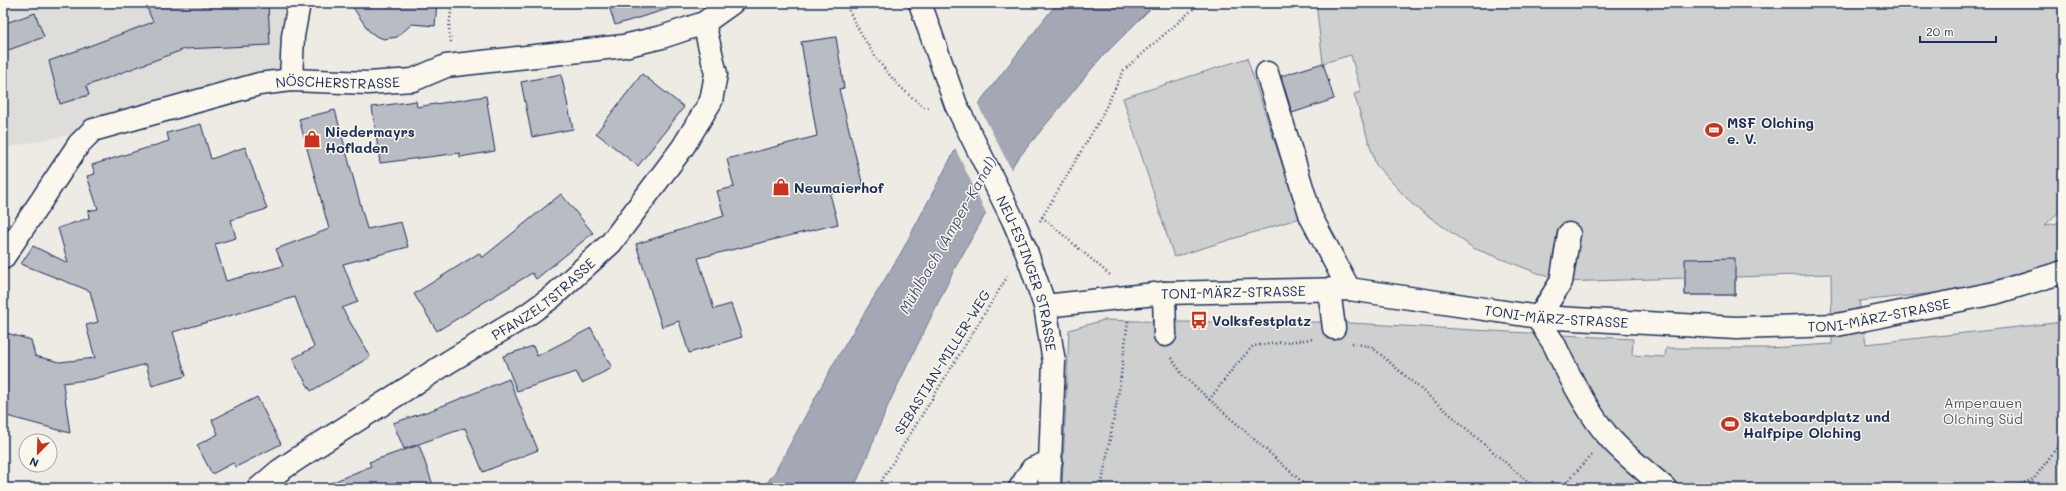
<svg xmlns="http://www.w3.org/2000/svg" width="2066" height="491" font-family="Mali,sans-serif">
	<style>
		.built { fill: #deddda }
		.green { fill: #cecfcf; stroke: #747f96 }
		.water { fill: #a3a8b4; stroke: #6d7892 }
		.pier { fill: #eeebe4 }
		.building { fill: #b9bcc3; stroke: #1b2f5e }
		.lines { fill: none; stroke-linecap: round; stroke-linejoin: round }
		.minor-casing { stroke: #1b2f5e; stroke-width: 25 }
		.path { stroke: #1b2f5e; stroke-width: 2.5; stroke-dasharray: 1 3; stroke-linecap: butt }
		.minor { stroke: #fbf7ec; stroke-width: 22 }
		.labels { text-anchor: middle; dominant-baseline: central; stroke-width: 3; stroke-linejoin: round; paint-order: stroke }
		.street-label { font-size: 14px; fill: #1b2f5e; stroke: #fbf7ec }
		.poi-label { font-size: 14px; font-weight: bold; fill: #1b2f5e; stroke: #fbf7ec; text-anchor: start }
		.park-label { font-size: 14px; fill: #48577a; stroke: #fbf7ec }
		.water-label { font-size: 15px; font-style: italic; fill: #445378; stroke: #fbf7ec }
	</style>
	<rect width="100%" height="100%" fill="#eeebe4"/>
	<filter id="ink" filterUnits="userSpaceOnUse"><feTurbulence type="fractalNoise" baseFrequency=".025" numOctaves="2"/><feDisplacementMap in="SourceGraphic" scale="8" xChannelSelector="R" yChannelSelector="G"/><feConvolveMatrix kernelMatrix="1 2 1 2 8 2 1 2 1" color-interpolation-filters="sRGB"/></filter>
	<g filter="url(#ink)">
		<path class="built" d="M3 3H306L291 80 93 130 3 148Z"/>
		<path class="green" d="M1316 3H2063V208L2045 225 2063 222V268L1984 288 1859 301 1866 344 2063 322V488H1062L1069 330 1104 320 1170 322H1333L1633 339 1632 355 1665 357 1666 348H1769L1832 344 1831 274 1735 277V295H1685V278L1561 282 1473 248 1413 205 1376 165 1354 94 1361 92 1351 55 1323 63Z
			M1247 58 1300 218 1174 257 1123 98Z"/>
		<path class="water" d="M1057 3H1156L1099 60 1015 162 956 266 889 403 858 479 853 488H763L775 472 834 363 902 251 982 99Z"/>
		<path class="pier" d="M977 103 1012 171 987 215 954 146Z"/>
		<path class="building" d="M145 3H201L202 6 268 3 270 45 185 49 86 86 89 95 60 104 49 61 153 22Z
			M350 3H437L435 26 412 24 397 37 384 39 376 36 369 31Z
			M608 3H670L671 8 615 25Z
			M35 13 44 37 3 52V24Z
			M836 37 844 88 839 89 863 186 830 194 838 224 698 258 714 309 731 304 742 337 689 353 679 321 662 327 636 244 724 216 717 191 734 187 727 159 817 136 801 42Z
			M1323 63 1334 99 1292 113 1281 76Z
			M561 74 573 129 532 137 521 82Z
			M642 74 684 107 638 166 596 133Z
			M486 96 495 151 460 157V153L380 163 372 107 416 101 417 107Z
			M335 110 367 229 401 222 408 247 343 264 358 302 342 308 370 357 311 391 292 359 314 347 295 297 173 332 186 376 152 386 146 364 93 379 63 383 70 433 3 415V332L31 340 35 356 60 362 95 358 86 325 98 322 90 291 21 264 33 246 68 263 58 228 89 218 88 211 98 209 87 176 95 174 92 165 169 141 167 133 201 124 211 159 245 147 267 209 231 220 236 238 215 244 226 281 283 266 276 249 329 229 299 119Z
			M561 194 593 233 536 279 532 273 437 331 414 294 479 253 482 258Z
			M1735 258V295H1685V259Z
			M591 328 612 368 582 383 576 372 517 391 503 356 533 346 537 356Z
			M509 379 538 450 483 472 465 428 404 449 393 423 432 410Z
			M257 397 281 444 236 467 233 463 212 474 197 445 218 434 212 420Z
			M419 445 434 488H319L371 466 369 462Z"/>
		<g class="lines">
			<g class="minor-casing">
				<g id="minor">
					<path id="s1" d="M920 3 956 105 1013 220 1025 248 1045 306 1054 362 1049 488"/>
					<path d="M1267 73 1311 217 1349 289"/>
					<path d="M291 80 293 36 299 3"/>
					<path d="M1569 234 1561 282 1539 317C1541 327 1550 336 1555 346 1569 376 1586 410 1608 436 1624 455 1646 471 1665 488"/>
					<path id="s2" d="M3 258 79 144 93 130 259 84 291 80 368 83 413 80 446 66 624 46 662 37 704 23 732 3"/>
					<path d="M1329 290 1334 328"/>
					<path d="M1164 293 1165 335"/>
					<path id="s3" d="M1045 306 1164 293 1349 289 1539 317 1736 328 1837 325 1995 293 2063 272"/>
					<path id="s4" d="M259 488 279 471 312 449 450 361 527 315 552 297 611 243 683 147 711 101 716 74 704 23"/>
					<path d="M1020 488 1032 469 1051 461"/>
				</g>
			</g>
			<path class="path" d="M845 3C866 45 887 81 926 108L931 107
				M451 42 449 28 452 3
				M1042 217 1110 275
				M1040 221 1099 121 1124 70 1200 3
				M1352 343 1372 347 1535 488
				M1172 358 1183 376 1309 488
				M1209 400 1236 365 1253 346 1313 339
				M877 488 1009 274
				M1101 488 1119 390 1128 321
				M1561 488 1592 455
				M2009 488 2034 479 2063 439"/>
			<use href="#minor" class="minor"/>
		</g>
	</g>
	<defs>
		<g id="stadium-bare" transform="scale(1.38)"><path d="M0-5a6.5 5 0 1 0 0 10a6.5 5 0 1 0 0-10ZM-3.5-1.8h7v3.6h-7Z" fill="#c8321e" stroke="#fbf7ec" stroke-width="2.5" paint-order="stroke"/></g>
		<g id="shop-bare" transform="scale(1.38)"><path d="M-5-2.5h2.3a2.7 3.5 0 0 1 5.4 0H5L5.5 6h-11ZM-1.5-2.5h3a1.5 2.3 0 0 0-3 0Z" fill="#c8321e" stroke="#fbf7ec" stroke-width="2.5" paint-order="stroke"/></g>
		<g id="bus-bare" transform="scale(1.38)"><path d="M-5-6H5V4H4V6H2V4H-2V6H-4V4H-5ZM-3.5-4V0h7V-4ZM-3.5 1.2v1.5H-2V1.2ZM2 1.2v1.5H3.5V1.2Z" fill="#c8321e" stroke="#fbf7ec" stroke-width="2.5" paint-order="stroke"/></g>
	</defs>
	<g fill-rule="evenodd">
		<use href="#stadium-bare" x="1714" y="130"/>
		<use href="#shop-bare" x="312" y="139"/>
		<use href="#shop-bare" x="781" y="187"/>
		<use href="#bus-bare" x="1199" y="320"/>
		<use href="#stadium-bare" x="1730" y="424"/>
	</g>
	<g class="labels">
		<g class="street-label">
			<text stroke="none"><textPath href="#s2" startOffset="408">NÖSCHERSTRASSE</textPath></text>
			<text stroke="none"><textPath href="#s1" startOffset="292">NEU-ESTINGER STRASSE</textPath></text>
			<text stroke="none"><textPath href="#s3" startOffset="189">TONI-MÄRZ-STRASSE</textPath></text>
			<text stroke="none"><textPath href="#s4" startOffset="342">PFANZELTSTRASSE</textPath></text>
			<text stroke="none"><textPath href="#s3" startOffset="838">TONI-MÄRZ-STRASSE</textPath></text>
			<text stroke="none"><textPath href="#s3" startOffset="514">TONI-MÄRZ-STRASSE</textPath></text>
			<text transform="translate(942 362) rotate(-58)">SEBASTIAN-MILLER-WEG</text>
		</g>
		<g class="poi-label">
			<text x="1727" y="122">MSF Olching<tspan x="1727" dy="16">e. V.</tspan></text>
			<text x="325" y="131">Niedermayrs<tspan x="325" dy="16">Hofladen</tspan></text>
			<text x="794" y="187">Neumaierhof</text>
			<text x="1212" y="320">Volksfestplatz</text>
			<text x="1743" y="416">Skateboardplatz und<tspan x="1743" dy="16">Halfpipe Olching</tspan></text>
		</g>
		<g class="park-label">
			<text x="1983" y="402">Amperauen<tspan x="1983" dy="16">Olching Süd</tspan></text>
		</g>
		<g class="water-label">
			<text transform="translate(947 235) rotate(-60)">Mühlbach (Amper-Kanal)</text>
		</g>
	</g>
	<rect width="2066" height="491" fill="none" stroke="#fbf7ec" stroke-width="16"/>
	<rect x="8" y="8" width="2050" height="475" fill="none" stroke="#1b2f5e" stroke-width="1.5" filter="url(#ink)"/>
	<g transform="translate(38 453) rotate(203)"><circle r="19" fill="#fbf7ec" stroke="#a1a7b3"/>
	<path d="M0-3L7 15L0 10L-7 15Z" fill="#c8321e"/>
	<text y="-6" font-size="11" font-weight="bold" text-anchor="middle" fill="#1b2f5e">N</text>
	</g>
	<path d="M1920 36v6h76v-6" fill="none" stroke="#1b2f5e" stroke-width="2"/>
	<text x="1926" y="36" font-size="12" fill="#1b2f5e" stroke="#fbf7ec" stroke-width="3" paint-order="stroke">20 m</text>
</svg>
